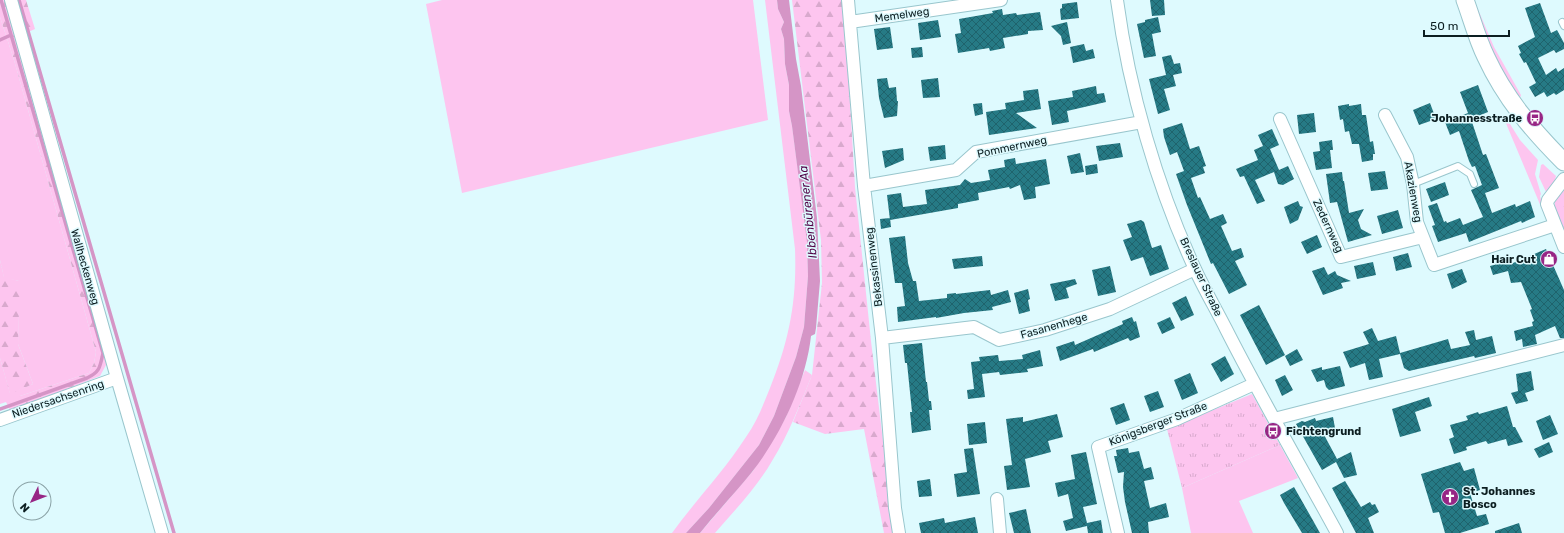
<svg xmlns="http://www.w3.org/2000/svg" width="1564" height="533" font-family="Rubik,sans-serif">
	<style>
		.grass { fill: #fdc5ef }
		.forest { fill: url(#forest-firs) }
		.park { fill: url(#park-tufts) }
		.water { fill: #d595c6 }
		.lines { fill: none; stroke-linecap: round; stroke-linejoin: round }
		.stream { stroke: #d595c6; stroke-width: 3.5 }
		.building { fill: url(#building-cross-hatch) }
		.lane-casing { stroke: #99c6cd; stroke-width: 8 }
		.street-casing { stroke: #99c6cd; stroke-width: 14 }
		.secondary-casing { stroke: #99c6cd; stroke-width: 19 }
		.lane { stroke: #fff; stroke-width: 6 }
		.street { stroke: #fff; stroke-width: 12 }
		.secondary { stroke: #fff; stroke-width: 17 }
		.labels { text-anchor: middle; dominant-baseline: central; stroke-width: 3; stroke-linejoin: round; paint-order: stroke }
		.street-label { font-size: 11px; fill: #0c1e21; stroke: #defafe }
		.poi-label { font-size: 11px; font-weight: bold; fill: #0c1e21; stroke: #defafe; text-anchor: end }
		.water-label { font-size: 12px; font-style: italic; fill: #530448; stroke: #defafe }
	</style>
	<defs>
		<pattern id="forest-firs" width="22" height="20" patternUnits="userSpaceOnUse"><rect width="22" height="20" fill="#fdc5ef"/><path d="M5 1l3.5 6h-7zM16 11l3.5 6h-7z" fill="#d8a9cd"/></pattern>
		<pattern id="park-tufts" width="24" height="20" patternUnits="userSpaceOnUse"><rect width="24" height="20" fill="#fdc5ef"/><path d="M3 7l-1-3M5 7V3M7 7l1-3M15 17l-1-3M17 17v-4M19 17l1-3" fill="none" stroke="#d8a9cd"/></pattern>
		<pattern id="building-cross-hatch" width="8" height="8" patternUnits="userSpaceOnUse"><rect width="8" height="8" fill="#267a85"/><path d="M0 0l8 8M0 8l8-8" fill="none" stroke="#1f636c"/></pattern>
	</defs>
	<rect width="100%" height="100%" fill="#defafe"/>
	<path class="grass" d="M442 0H753L768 120 462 193 426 4Z
		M765 0H777L778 9 784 22 781 29 784 39 785 64 789 85V111L792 126 807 240 808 276 804 327 796 357 774 416 759 445 709 508 686 533H672C696 500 724 471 746 437 757 422 763 405 770 388 789 340 797 302 795 249Z
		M1471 0H1474L1494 47 1521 95 1520 98C1497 70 1484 33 1471 0Z
		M0 17 14 60 96 352 94 363 89 373 20 396 24 406 10 410 6 402 0 404V358L10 393 33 384 18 344 19 281 4 278 0 260Z
		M1505 121 1510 124 1520 140 1538 160 1535 174 1541 194 1540 196 1544 210V214Z
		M1543 164 1556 176 1554 183 1546 192 1539 177 1541 165Z
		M805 370 812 375C800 404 789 434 772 461 757 487 735 510 715 533H700L753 471 770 444 786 417Z
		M1280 445 1298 478 1239 501 1253 533H1191L1182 488Z"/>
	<path class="forest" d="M0 0H5L8 7 106 356V365L100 376 24 406 19 400 20 396 89 373 94 363 96 352 14 60 0 17Z
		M14 0H26L35 29 26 33Z
		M792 0H844L855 187 871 341 894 533H884L864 429 825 434 793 422 812 375 822 283 821 240Z
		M1564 190V232L1554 208 1555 201Z
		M0 260 4 277 19 281 28 294 19 311 18 344 33 384 10 394 0 358Z"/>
	<path class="park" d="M1252 394 1280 445 1182 488 1167 429Z"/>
	<path class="water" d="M777 0H789L796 59 801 86 817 218 820 281 816 328 815 334 811 336C806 382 781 435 752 472 735 493 717 512 700 533H686L709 508 759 445 774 416 796 357 804 327 808 276 807 242 792 126 789 111V85L785 64 784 39 781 29 784 22 778 9Z"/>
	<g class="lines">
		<path class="stream" d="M19 0 174 533
			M0 40 11 35
			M0 409 87 378C100 372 100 367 103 353L1 0"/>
	</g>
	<path class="building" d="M1150 0H1164L1165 15 1152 16Z
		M1077 2 1079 18 1061 20 1060 9 1062 8V4Z
		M1540 3 1551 33 1557 30 1564 43V49L1556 53 1554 50 1538 58 1546 75 1556 68 1558 72 1564 68V90L1556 95 1554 93 1547 97 1544 92 1535 97 1529 87 1536 83 1526 62 1524 63 1519 54 1521 53 1518 46 1535 37 1525 8Z
		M1002 9 1003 15 1016 13 1017 15 1040 12 1043 30 1028 31V34L1003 38 1005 48 990 51 989 48 958 53 955 34 961 33 959 19 993 13 992 11Z
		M1158 17 1161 32 1152 34 1156 56 1144 58 1137 24 1145 22V20Z
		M938 20 941 37 920 40 918 23Z
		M1067 22 1071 43 1063 45 1061 36 1051 26Z
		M890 27 893 48 877 50 874 29Z
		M1084 44 1086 51 1093 49 1095 58 1073 63 1070 47Z
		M922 47 923 57 912 58 911 48Z
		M1171 55 1174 64 1180 63 1182 73 1173 75 1176 86 1164 89 1170 110 1158 114 1149 79 1166 75 1162 57Z
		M887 78 889 88 896 87 897 101H898L897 116 884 118 879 98 877 79Z
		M938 78 940 97 923 98 921 80Z
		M1478 85 1488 112 1471 119 1483 155 1486 154 1499 188 1485 193 1492 213 1515 204 1516 207 1530 201 1535 217 1522 223 1521 221 1469 242 1466 233 1438 242 1432 226 1435 225 1428 206 1437 203 1444 222 1446 221 1447 223 1460 218 1463 225 1483 217 1471 190 1482 185 1475 166 1472 167 1469 161 1459 131 1450 135 1445 122 1468 113 1460 92Z
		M1096 86 1097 94 1104 93 1106 102 1067 111 1069 122 1052 125 1048 101 1073 97 1072 91Z
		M1038 89 1041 109 1016 113 1037 128 989 135 986 112 1006 109 1005 103 1024 100 1023 91Z
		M982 103 983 114 975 116 973 104Z
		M1430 103 1436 119 1419 125 1413 110Z
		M1349 104V106L1361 104 1362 115H1366L1370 142 1373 141 1375 154H1373V160L1362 162 1359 144H1352L1349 131 1345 132 1343 119 1340 120 1338 106Z
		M1314 113 1316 132 1299 134 1297 115Z
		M1182 123 1190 149 1199 146 1206 166 1203 167 1205 173 1191 178 1198 198 1200 197 1210 219 1223 214 1227 223 1221 226 1232 251 1241 248 1244 257 1235 261 1247 285 1229 294 1213 263 1211 264 1187 205 1176 174 1184 171 1177 152 1170 155 1164 137 1163 129Z
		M1272 129 1279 145 1270 149 1279 170 1288 166 1294 179 1283 185 1278 184 1274 172 1255 180 1265 201 1257 204 1244 176 1240 177 1236 169 1258 160 1254 150 1263 146 1258 135Z
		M1332 140 1333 150H1330L1332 168 1316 170 1313 152 1320 151 1319 142Z
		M1120 143 1123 157 1099 161 1096 146Z
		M945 145 946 159 930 161 928 147Z
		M903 148 904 160 885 168 882 151Z
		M1080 153 1084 172 1071 174 1067 156Z
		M1015 158 1016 164 1046 159 1050 184 1035 187 1036 198 1024 200 1020 185 1010 189 1009 187 978 193 979 200 958 204V208L890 220 887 195 901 193 903 207 927 204 925 190 960 185 965 179 971 183 990 180 988 170 1005 167 1004 160Z
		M1097 164 1098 173 1086 175 1085 166Z
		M1385 171 1388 189 1371 191 1368 173Z
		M1342 172 1343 181H1344L1349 213 1364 209 1358 220 1361 229 1372 235 1348 242 1337 202 1330 203 1326 174Z
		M1445 182 1449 195 1431 202 1426 189Z
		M1298 201 1300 206 1303 207 1298 220 1290 224 1284 207Z
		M1398 210 1403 228 1382 234 1377 216Z
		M890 218 891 227 881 229 880 219Z
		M1141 220 1144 222 1152 248 1161 245 1169 269 1150 276 1143 257 1131 261 1123 240 1132 237 1127 224Z
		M1317 235 1322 247 1307 254 1301 242Z
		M905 236 908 263 913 281H916L919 301 947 298V294L956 293V294L990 290 991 295 1008 290 1011 302 992 307 993 310 964 313 936 318V317L898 322 897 307 905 306 902 283H895L889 238Z
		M1546 249 1564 290V338H1560L1555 326 1535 335 1537 344 1523 347 1522 339 1516 341 1514 331 1533 326 1532 322 1534 321 1530 310 1532 309 1521 282 1511 283 1508 271 1493 275 1490 266 1513 260V263Z
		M1408 253 1412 267 1396 271 1393 257Z
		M982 256 983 266 954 269 952 259Z
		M1373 262 1376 275 1357 279 1354 266Z
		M1110 266 1116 292 1098 296 1092 270Z
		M1324 267 1328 275 1335 271 1337 275 1351 281 1341 283 1343 288 1323 295 1312 271Z
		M1462 269 1467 282 1452 289 1447 274Z
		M1075 279 1077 284 1066 288 1069 298 1055 301 1050 284Z
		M1028 289 1030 299 1028 300 1030 311 1019 314 1014 293Z
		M1186 296 1194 315 1181 321 1172 303Z
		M1259 305 1285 355 1266 365 1240 315Z
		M1132 317 1134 322 1136 321 1140 337 1130 341 1128 338 1094 352 1093 349 1060 361 1056 347 1074 341 1075 345 1123 324 1122 321Z
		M1170 317 1175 328 1162 334 1157 323Z
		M1372 328 1378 341 1396 336 1400 353 1448 339 1451 349 1470 345 1465 332 1474 330 1476 340 1492 336 1496 353 1475 358 1474 356 1409 371 1404 368 1400 354 1379 359 1383 377 1369 380 1365 363 1350 368 1343 352 1369 344 1363 332Z
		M922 343 926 382H927L929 401H931L932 410H929L931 430 912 433 910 412H912L907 363H905L903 345Z
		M1297 349 1303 360 1290 366 1285 356Z
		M1040 350 1043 366 1027 369 1028 372 1000 375 999 372 982 374 985 397 968 399 967 390 974 389 971 362 980 361 979 357 998 355 999 361 1023 359 1022 355Z
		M1225 356 1234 374 1221 382 1211 364Z
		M1340 366 1345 386 1329 390 1326 387 1324 380 1317 382 1311 370 1322 367V370Z
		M1531 371 1534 390 1525 393 1528 401 1516 404 1511 393 1518 391 1516 374Z
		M1190 373 1198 393 1182 400 1174 380Z
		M1285 375 1293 390 1282 396 1275 380Z
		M1158 391 1164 407 1150 412 1144 396Z
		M1429 397 1432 406 1415 412 1421 431 1400 437 1392 409Z
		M1124 403 1130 420 1116 425 1110 408Z
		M1507 406 1513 427H1515L1523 442 1508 446 1506 439 1488 444 1486 441 1466 447 1467 450 1454 454 1449 439 1454 437 1450 425 1468 420 1466 416 1478 412 1479 414Z
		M1057 414 1063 437 1048 441 1051 452 1025 459 1030 487 1007 490 1004 466 1012 465 1006 419 1023 417V422Z
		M1550 415 1558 434 1543 440 1536 421Z
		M1333 417 1335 428 1322 431 1337 459 1351 452 1357 475 1344 478 1336 462 1322 470 1296 424 1302 421 1305 422 1315 418 1316 421Z
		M985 422 987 443 969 445 967 424Z
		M1549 442 1553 452 1539 458 1534 449Z
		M973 448 980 494 957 497 954 474 967 472 964 449Z
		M1128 448 1129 453 1139 451 1144 469 1151 467 1154 479 1144 481 1150 508 1166 503 1169 517 1148 522 1149 533H1132L1125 502 1123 487 1124 472 1118 473 1114 456H1117L1116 450Z
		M1086 452 1097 504 1083 507 1087 523 1101 520 1103 533H1088L1087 526 1066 531 1063 521 1073 518 1070 503 1068 494 1058 497 1055 483 1075 479 1071 455Z
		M1460 462 1464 471 1474 468 1480 490 1470 493 1477 516 1486 514 1489 524 1460 533H1445L1439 512 1433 513 1421 474Z
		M930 479 932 496 919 497 917 481Z
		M1345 481 1361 507 1370 502 1372 505 1375 504 1379 512 1368 518 1374 533H1356L1332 488Z
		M1294 487 1311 517 1320 533H1302L1284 503 1280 495Z
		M1026 509 1031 533H1014L1009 513Z
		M975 517 978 533H921L919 523 944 518 945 523Z
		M1519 523 1522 533H1495V531Z"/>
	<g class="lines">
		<g class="lane-casing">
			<path id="lane" d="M1562 22 1564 26
				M1413 184 1458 166 1470 174 1474 184"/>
		</g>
		<g class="street-casing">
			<path id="street" d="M11 0 117 378 162 533
				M848 0 864 186 882 338 895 508 899 533
				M1117 0C1129 90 1157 187 1195 269 1204 289 1216 309 1226 329 1261 398 1300 465 1337 533
				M850 22 1001 0
				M1385 115 1407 157 1413 184 1417 222 1434 265 1555 225
				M1280 119 1341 257 1423 237
				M1564 179 1548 200 1547 204 1564 247
				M864 186 956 170 976 152 1142 122
				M882 338 974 327 999 340 1045 330 1110 309 1195 269
				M1274 419 1564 345
				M0 420 117 378
				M997 499 1000 533
				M1118 533 1098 447 1177 419 1254 384"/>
		</g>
		<g class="secondary-casing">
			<path id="secondary" d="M1465 0C1472 19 1477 39 1486 57 1505 98 1532 130 1564 162"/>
		</g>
		<use href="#lane" class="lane"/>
		<use href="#street" class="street"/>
		<use href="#secondary" class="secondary"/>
	</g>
	<defs>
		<g id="bus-disc" transform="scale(0.9)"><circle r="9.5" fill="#972685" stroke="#defafe"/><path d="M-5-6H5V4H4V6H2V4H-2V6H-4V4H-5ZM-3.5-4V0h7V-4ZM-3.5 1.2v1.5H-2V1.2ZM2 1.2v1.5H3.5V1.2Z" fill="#fff"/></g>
		<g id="shop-disc" transform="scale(0.9)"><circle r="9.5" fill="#972685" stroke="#defafe"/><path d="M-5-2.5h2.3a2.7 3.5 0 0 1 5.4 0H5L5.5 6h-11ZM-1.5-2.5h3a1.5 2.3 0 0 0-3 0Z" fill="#fff"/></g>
		<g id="church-disc" transform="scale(0.9)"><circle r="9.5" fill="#972685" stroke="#defafe"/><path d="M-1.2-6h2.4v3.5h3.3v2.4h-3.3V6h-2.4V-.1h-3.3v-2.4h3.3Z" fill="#fff"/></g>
	</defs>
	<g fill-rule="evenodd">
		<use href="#bus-disc" x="1535" y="118"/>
		<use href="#shop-disc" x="1549" y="259"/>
		<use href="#bus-disc" x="1273" y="431"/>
		<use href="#church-disc" x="1450" y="497"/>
	</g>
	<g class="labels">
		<g class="street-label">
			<text transform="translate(902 15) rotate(-8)">Memelweg</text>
			<text transform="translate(1012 147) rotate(-12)">Pommernweg</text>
			<text transform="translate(1413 192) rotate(80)">Akazienweg</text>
			<text transform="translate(1328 226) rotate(65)">Zedernweg</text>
			<text transform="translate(85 267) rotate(74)">Wallheckenweg</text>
			<text transform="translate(874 267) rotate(-97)">Bekassinenweg</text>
			<text transform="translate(1201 277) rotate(65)">Breslauer Straße</text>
			<text transform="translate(1054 326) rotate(-16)">Fasanenhege</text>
			<text transform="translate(58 399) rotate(-19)">Niedersachsenring</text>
			<text transform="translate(1158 424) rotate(-21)">Königsberger Straße</text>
		</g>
		<g class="poi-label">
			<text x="1522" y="118">Johannesstraße</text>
			<text x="1536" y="259">Hair Cut</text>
			<text x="1286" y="431" text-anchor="start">Fichtengrund</text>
			<text x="1463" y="491" text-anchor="start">St. Johannes<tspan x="1463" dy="13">Bosco</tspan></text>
		</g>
		<g class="water-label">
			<text transform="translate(808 212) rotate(-96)">Ibbenbürener Aa</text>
		</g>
	</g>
	<g transform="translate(32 501) rotate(227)"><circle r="19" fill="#defafe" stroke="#8aa2a6"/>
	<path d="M0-3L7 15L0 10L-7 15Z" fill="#972685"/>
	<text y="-6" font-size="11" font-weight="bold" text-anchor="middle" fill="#0c1e21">N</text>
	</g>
	<path d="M1424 30v6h85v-6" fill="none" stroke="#0c1e21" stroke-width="2"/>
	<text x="1430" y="30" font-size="12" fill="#0c1e21" stroke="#defafe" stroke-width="3" paint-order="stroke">50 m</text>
</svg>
